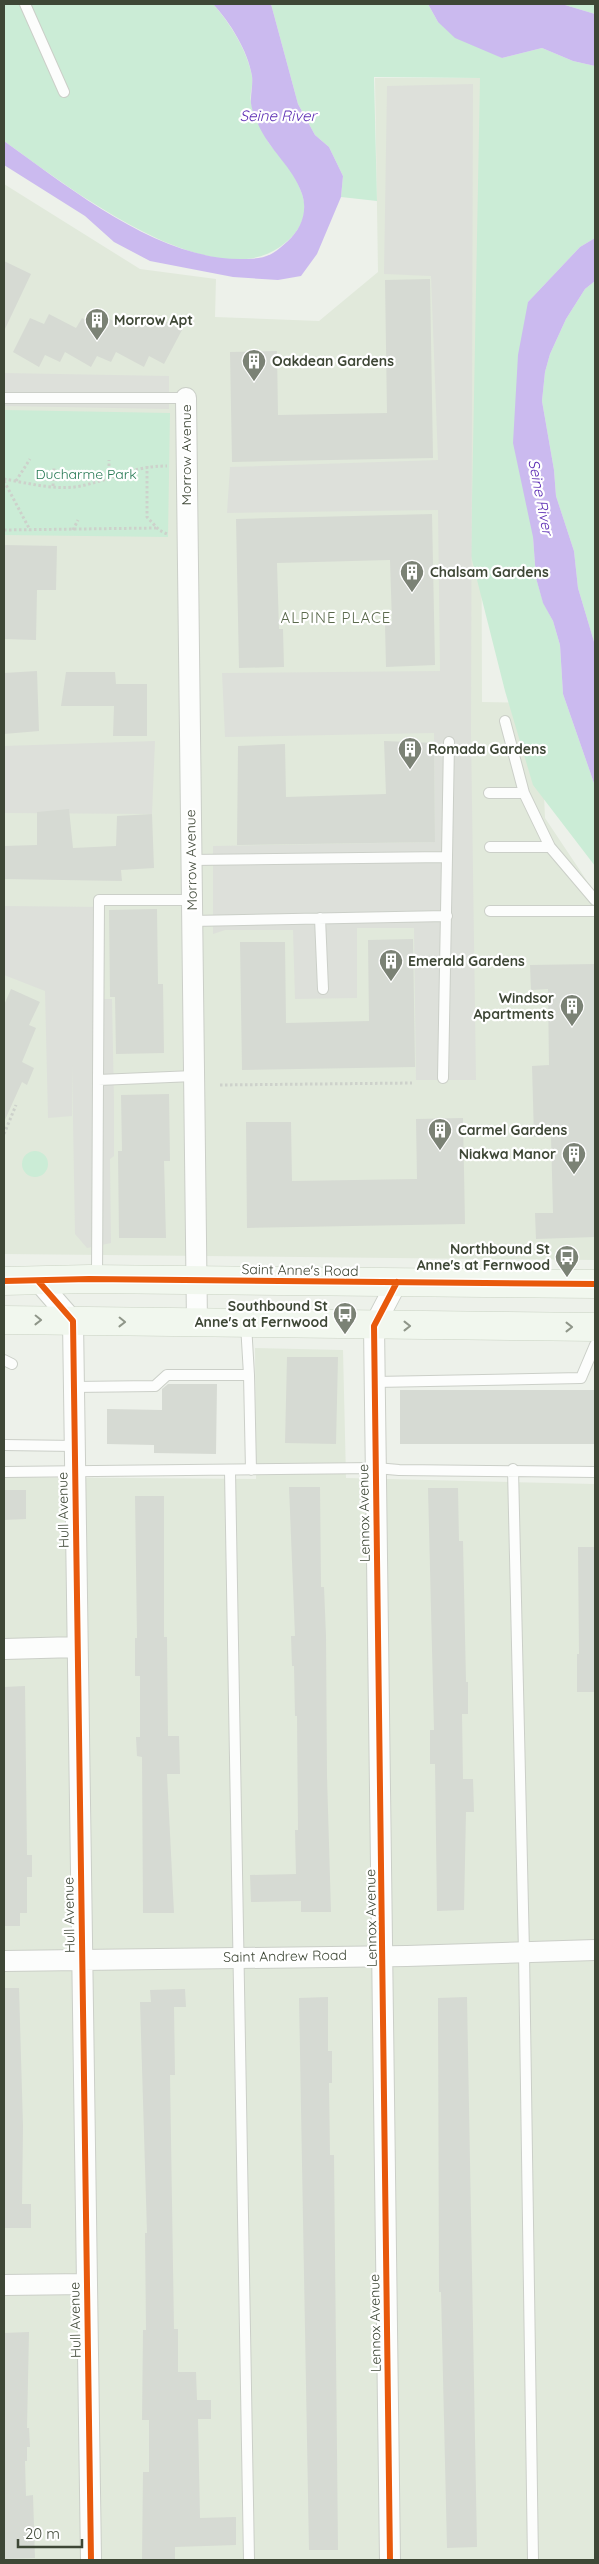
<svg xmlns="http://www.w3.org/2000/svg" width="599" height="2564" font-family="Quicksand,sans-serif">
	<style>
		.residential { fill: #e1e9db }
		.green { fill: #cbecd6 }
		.parking { fill: #dde0da }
		.water { fill: #cbbaef }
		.building { fill: #d6dad3 }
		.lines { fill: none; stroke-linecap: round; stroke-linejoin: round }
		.lane-casing { stroke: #cbcfc8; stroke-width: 12 }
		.street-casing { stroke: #cbcfc8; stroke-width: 22 }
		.secondary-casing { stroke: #cad3c4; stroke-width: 29 }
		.path { stroke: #cdd1cb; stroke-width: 3; stroke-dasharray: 2.5 2.5; stroke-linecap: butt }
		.lane { stroke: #fcfdfc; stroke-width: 10 }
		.street { stroke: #fcfdfc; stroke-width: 20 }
		.secondary { stroke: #f1f7ee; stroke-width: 28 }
		.cycleway-casing { stroke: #fff; stroke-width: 9 }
		.cycleway { stroke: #e8590c; stroke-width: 6 }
		.oneway { stroke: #8f9689 }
		.labels { text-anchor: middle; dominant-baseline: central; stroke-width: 4.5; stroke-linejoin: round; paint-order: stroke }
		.poi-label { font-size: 14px; font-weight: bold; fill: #3e4736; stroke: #fff; text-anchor: start }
		.street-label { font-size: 14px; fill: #3e4736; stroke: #fff }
		.park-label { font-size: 14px; fill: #287a55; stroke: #fff }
		.water-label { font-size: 15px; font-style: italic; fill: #5d2eb4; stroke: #fff }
		.neighbourhood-label { font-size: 15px; letter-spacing: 1px; fill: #5b6a4d; stroke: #fff }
	</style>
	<rect width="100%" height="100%" fill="#edf1ea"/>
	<path class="residential" d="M375 78H480L482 702 540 703 545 818 595 893V1260L4 1254V184L140 269 216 279 215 317 319 321 378 272Z
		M255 1348 343 1350 346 1478 595 1484V2560H4V1477L256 1479Z"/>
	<path class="green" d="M4 4H213C230 23 247 50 252 76 254 84 249 94 251 102 253 114 261 126 266 137 269 146 276 150 282 158 290 167 298 182 302 194 309 214 300 231 285 243 215 303 63 183 4 141Z
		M271 4H428L438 22 502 58 542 48 573 61 595 66V238L580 247 528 302 533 537 536 578 543 602 553 621 560 645 563 694 595 786V866L533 785 505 691 471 556 480 78 374 77 377 201 341 197 343 176 329 147 315 135 298 104Z
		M522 4H595V14L565 5Z
		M595 281V645L578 588 574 551 556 496 554 470 542 401 545 372 550 354 566 319 585 289Z
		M4 410 170 413 168 537 4 535Z
		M22 1164a13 13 0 1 1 26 0a13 13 0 1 1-26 0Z"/>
	<path class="parking" d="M473 84 471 733 476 1080H416L414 928H357V998L295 999 293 930H225L213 934V846L435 842 434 733 225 737 222 673 440 671 438 510 227 513 230 467 438 460 431 276 384 274 387 86Z
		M4 373 169 376V409L4 406Z
		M155 741 152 814 4 813V746Z
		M4 906 104 907V999H112L114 1101V1156L110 1159 111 1243 87 1248 75 1234 72 1064V1116L48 1118 45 991 4 975Z"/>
	<path class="water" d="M213 4H271L298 104 315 135 329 147 343 176 341 197 317 254 301 276 278 280 233 277 150 261 114 242 85 216 4 165V141C70 188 157 259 240 259 252 259 263 259 273 253 278 250 283 245 288 241 301 229 308 212 302 194 293 167 269 150 258 124 255 117 250 106 251 99 251 92 253 83 252 76 248 51 230 22 213 4Z
		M428 4 565 5 595 14V66L573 61 542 48 502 58 455 38 438 22Z
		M595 238V281L585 289 566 319 550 354 545 372 542 401 554 470 556 496 574 551 578 588 595 645V786L563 694 560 645 553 621 543 603 536 578 533 537 513 443 518 355 528 302 580 247Z"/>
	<path class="building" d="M4 261 31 274 4 331Z
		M430 279 433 458 232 462 230 352 277 351 278 415 387 413 385 280Z
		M49 314 76 328 82 318 95 325 100 314 127 328 132 317 147 326 153 315 182 330 164 364 149 356 144 367 116 352 111 362 97 356 91 367 65 352 60 362 45 355 39 367 13 352 30 318 44 324Z
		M432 514 435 665 386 667 385 625 392 623 390 560 277 563 279 629H283L284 667 239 668 236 519Z
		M4 545 57 546 56 590H37L36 640 4 639Z
		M37 671 39 731 4 734V673Z
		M66 672H115L116 684H147V736H113L114 706H61Z
		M384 741 434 743 435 842 237 845 238 746 285 744 286 797 386 794Z
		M69 809 73 848 116 846 117 816 152 814 154 868 121 870 122 881 4 879V846L37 845V812Z
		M157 909 158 984H163L164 1053 116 1054 115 997H110L109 910Z
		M413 939 415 1067 242 1070 240 942H285L286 1023 369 1021 368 940Z
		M595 964V1237L536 1239 535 1213H553L551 1137H534L532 1066 549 1065 548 989 531 990 530 965Z
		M11 989 40 1002 29 1025 36 1028 22 1062 34 1068 27 1085 22 1082 4 1122V1005Z
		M169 1094 170 1161H164L166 1238H119L118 1151H122L121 1095Z
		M463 1118 465 1224 247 1228 246 1122H291L292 1181 417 1179 416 1119Z
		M287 1357H338L336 1444 285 1443Z
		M168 1384H217L216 1454 154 1453V1445L107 1444V1409L162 1410V1389Z
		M400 1390H595V1444H400Z
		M289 1487H320L321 1587H324L326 1636 327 1776 331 1912H301V1901L251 1902 250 1875 296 1874 295 1830H298L297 1716H295L294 1666H292L291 1636H295Z
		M428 1488H458L459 1541H463L466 1682H468V1714H462L463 1779H473L474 1812H466L464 1910 437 1911 435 1764H430V1730H434Z
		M4 1490H26V1519L4 1520Z
		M135 1496H164V1637H167L168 1736H179L180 1774H167L174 1913H143L142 1757 137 1756 136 1737H140V1676H135V1638H137Z
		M578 1547H595V1692H577V1654H579Z
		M25 1686 27 1855H32V1877H27V1913H20V1926H4V1687Z
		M4 1988H19L23 2126 22 2204H31V2228H4Z
		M185 1989 186 2007H174L175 2075H170L174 2329H178V2372H196L197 2400H211V2419H198L200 2518 236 2517V2545L175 2547V2560H142L143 2472H149V2420H142L143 2330H146L145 2233H147L140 2002H151L150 1990Z
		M328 1997V2051H332V2083H329L330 2155H334L338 2550H309L299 1998Z
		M467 1997 477 2547 447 2548 441 2292H439L438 1998Z
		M29 2332 27 2428H29L30 2447H27V2461H25L26 2496 33 2495 35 2558 4 2559V2333Z"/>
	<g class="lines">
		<g class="lane-casing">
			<path id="lane" d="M25 4 64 92
				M4 398H186
				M505 721 524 793 550 847 595 900
				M489 793H524
				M490 847H550
				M191 860 447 857 449 742
				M490 911H595
				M320 918 323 989
				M192 921 447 916
				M443 1078 447 857
				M98 1080 99 900H191
				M97 1278 98 1080 194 1076
				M246 1324 249 1375
				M4 1360 12 1364
				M375 1382 581 1378 595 1345
				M74 1387 155 1386 167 1375H249L251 1470
				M4 1445 75 1446
				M513 1469 524 1952 533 2560
				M230 1471 249 2560
				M4 1472 376 1468 399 1470 595 1472"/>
		</g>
		<g class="street-casing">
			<path id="street" d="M186 398 197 1323
				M39 1282 73 1321 91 2560
				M4 1649 77 1647
				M4 1961 407 1956 595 1950
				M4 2285 87 2284
				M390 2560 374 1326 397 1282"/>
		</g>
		<g class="secondary-casing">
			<path id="secondary" d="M4 1281 89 1279 595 1284
				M4 1320 595 1327"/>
		</g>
		<path class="path" d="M147 466V517L159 530 169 535
			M109 476V460
			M4 479C28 483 60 492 85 485 116 478 133 466 167 466
			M4 481 30 530
			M16 481 30 459
			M53 486 54 467
			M4 530 156 528
			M73 530 78 520
			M220 1085 412 1083
			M4 1134 16 1105"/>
		<use href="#lane" class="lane"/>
		<use href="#street" class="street"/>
		<use href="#secondary" class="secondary"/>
		<g class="cycleway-casing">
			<path id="cycleway" d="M4 1281 89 1279 595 1284
				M39 1282 73 1321 91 2560
				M390 2560 374 1326 397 1282"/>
		</g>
		<use href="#cycleway" class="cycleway"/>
	</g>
	<defs><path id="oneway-chevron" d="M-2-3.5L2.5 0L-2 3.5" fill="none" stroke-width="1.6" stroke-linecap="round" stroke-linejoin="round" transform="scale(1.25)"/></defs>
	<g class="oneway">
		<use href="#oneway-chevron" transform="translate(38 1320) rotate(1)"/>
		<use href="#oneway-chevron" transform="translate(122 1322) rotate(1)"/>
		<use href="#oneway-chevron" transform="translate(407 1326)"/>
		<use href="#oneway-chevron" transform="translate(569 1327)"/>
	</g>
	<defs>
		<g id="building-pin" transform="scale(1.25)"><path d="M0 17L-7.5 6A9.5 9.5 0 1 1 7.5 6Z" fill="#7b8275" stroke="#fff"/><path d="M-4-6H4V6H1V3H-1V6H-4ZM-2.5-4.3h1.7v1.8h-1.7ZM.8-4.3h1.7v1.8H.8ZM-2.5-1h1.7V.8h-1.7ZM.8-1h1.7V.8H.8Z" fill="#fff"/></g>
		<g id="bus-pin" transform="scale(1.25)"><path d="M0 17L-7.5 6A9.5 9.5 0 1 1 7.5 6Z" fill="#7b8275" stroke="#fff"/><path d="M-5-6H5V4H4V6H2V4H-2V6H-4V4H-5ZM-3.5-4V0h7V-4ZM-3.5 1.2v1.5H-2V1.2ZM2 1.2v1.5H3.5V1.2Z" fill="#fff"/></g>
	</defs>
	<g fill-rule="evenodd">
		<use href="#building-pin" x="97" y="320"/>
		<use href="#building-pin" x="254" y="361"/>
		<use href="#building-pin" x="412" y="572"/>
		<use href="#building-pin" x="410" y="749"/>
		<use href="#building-pin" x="391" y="961"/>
		<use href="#building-pin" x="572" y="1006"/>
		<use href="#building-pin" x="440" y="1130"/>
		<use href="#building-pin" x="574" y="1154"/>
		<use href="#bus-pin" x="567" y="1257"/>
		<use href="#bus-pin" x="345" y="1314"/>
	</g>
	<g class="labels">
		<g class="poi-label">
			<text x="114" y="320">Morrow Apt</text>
			<text x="272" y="361">Oakdean Gardens</text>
			<text x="430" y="572">Chalsam Gardens</text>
			<text x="428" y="749">Romada Gardens</text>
			<text x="408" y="961">Emerald Gardens</text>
			<text x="554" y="998" text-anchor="end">Windsor<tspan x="554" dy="16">Apartments</tspan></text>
			<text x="458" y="1130">Carmel Gardens</text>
			<text x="556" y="1154" text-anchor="end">Niakwa Manor</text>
			<text x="550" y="1249" text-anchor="end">Northbound St<tspan x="550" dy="16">Anne's at Fernwood</tspan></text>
			<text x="328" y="1306" text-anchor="end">Southbound St<tspan x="328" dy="16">Anne's at Fernwood</tspan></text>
		</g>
		<g class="street-label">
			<text transform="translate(186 455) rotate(-90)">Morrow Avenue</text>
			<text transform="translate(191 860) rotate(-91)">Morrow Avenue</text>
			<text transform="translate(300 1270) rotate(1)">Saint Anne's Road</text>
			<text transform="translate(63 1510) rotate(-91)">Hull Avenue</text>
			<text transform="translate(364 1513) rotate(-91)">Lennox Avenue</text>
			<text transform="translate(69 1915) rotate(-91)">Hull Avenue</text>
			<text transform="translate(371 1918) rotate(-91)">Lennox Avenue</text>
			<text transform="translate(285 1956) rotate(-1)">Saint Andrew Road</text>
			<text transform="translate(75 2320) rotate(-91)">Hull Avenue</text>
			<text transform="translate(375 2323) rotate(-91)">Lennox Avenue</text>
		</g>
		<g class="park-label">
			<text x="86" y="474">Ducharme Park</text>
		</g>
		<g class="water-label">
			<text x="278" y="115">Seine River</text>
			<text transform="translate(541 497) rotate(79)">Seine River</text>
		</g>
		<g class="neighbourhood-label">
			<text x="336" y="617">ALPINE PLACE</text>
		</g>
	</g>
	<rect width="599" height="2564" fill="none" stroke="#3e4736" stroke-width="10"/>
	<path d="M18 2539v8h64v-8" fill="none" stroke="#3e4736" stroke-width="2.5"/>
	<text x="25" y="2539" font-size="15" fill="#3e4736" stroke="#ffffff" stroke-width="4" paint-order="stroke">20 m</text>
</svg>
